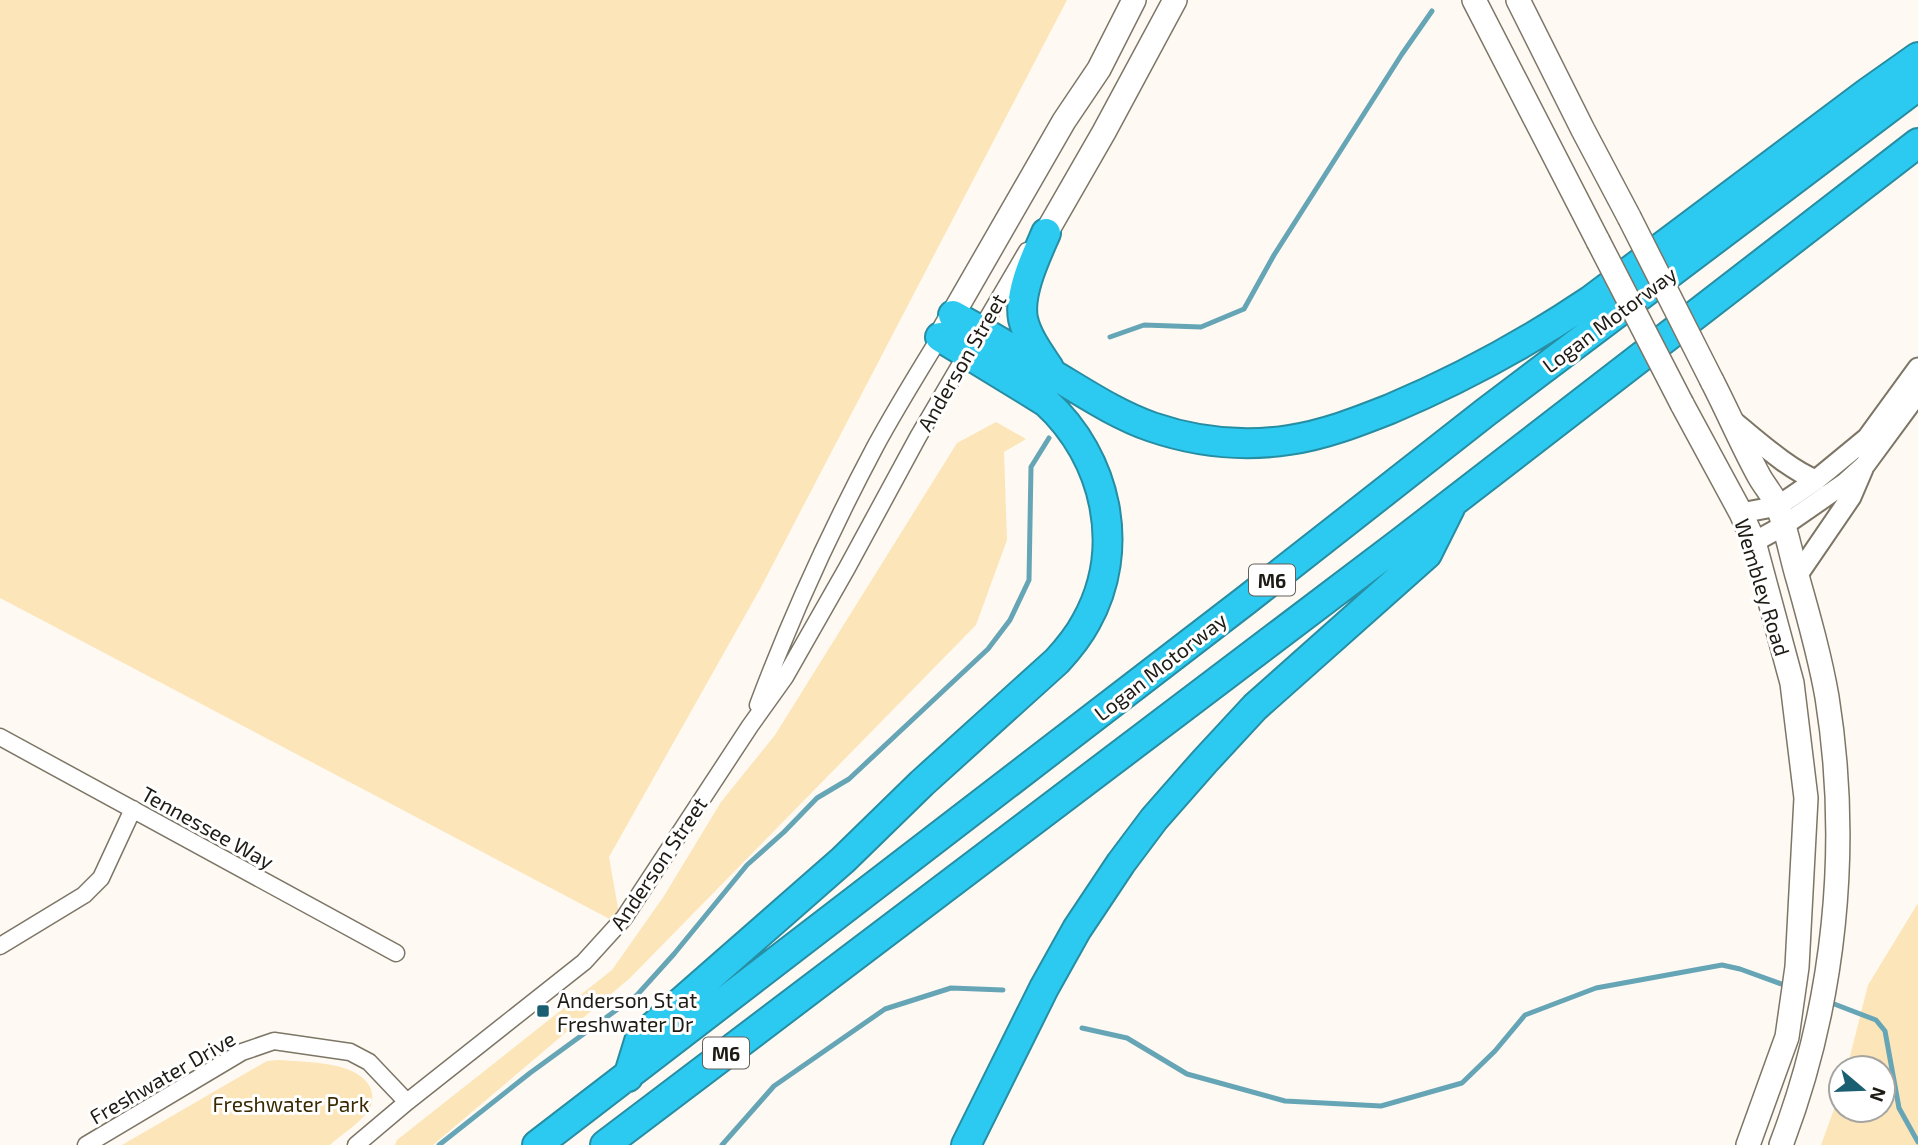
<svg xmlns="http://www.w3.org/2000/svg" width="1918" height="1145" font-family="'Exo 2',sans-serif">
	<style>
		.green { fill: #fce5b8 }
		.lines { fill: none; stroke-linecap: round; stroke-linejoin: round }
		.stream { stroke: #66a5b6; stroke-width: 5 }
		.minor-casing { stroke: #7d7666; stroke-width: 19 }
		.tertiary-casing { stroke: #7d7666; stroke-width: 23 }
		.secondary-casing { stroke: #7d7666; stroke-width: 26 }
		.motorway-casing { stroke: #278da3; stroke-width: 32 }
		.minor { stroke: #fff; stroke-width: 16 }
		.tertiary { stroke: #fff; stroke-width: 19 }
		.secondary { stroke: #fff; stroke-width: 23 }
		.motorway { stroke: #2ccaf0; stroke-width: 28 }
		.secondary-bridge-casing { stroke: #7d7666; stroke-width: 26; stroke-linecap: butt }
		.secondary-bridge { stroke: #fff; stroke-width: 23 }
		.poi-dot { fill: #1a5f71; stroke: #fff; stroke-width: 2.5 }
		.labels { text-anchor: middle; dominant-baseline: central; stroke-width: 6; stroke-linejoin: round; paint-order: stroke }
		.shield { fill: #fff; stroke: #625f5b; stroke-width: 2 }
		.shield-label { font-size: 19px; font-weight: bold; fill: #1e1b15 }
		.street-label { font-size: 21px; fill: #1e1b15; stroke: #fff }
		.poi-label { font-size: 21px; fill: #1e1b15; stroke: #fff; text-anchor: start }
		.park-label { font-size: 21px; fill: #3a2a01; stroke: #fff }
	</style>
	<rect width="100%" height="100%" fill="#fefaf3"/>
	<path class="green" d="M0 0H1067L760 589 609 857 621 925 0 598Z
		M996 422 1026 439 1004 452 1007 540 976 625 630 978 433 1145H395L397 1140 612 970 664 896 721 802 775 735 957 443Z
		M1918 903V1145H1821L1841 1090V1110H1883V1068H1847L1868 985Z
		M278 1060C304 1062 357 1061 370 1087 373 1093 373 1102 370 1108 363 1121 341 1135 330 1145H122L267 1061Z"/>
	<g class="lines">
		<path class="stream" d="M1110 337 1144 325 1201 327 1244 309 1274 255 1402 54 1432 11
			M1829 1002 1876 1020 1885 1031 1899 1108 1918 1142
			M1082 1028 1127 1038 1187 1074 1285 1101 1381 1106 1462 1083 1495 1051 1525 1015 1596 988 1722 965 1740 969 1787 986
			M439 1145 530 1073 637 995 674 954 747 865 784 832 817 798 849 779 988 649 1010 620 1029 580 1031 467 1049 438
			M722 1145 774 1086 885 1009 951 988 1003 990"/>
		<g class="minor-casing">
			<path id="minor" d="M758 705C791 617 831 530 875 447 895 410 918 373 940 337
				M0 737 396 953
				M0 946 84 895 101 878 133 809
				M86 1145 242 1052 274 1041 350 1052 369 1062 407 1102
				M356 1145 407 1102 584 962 624 918 750 726 785 677 847 568 918 437 1027 251"/>
		</g>
		<g class="tertiary-casing">
			<path id="tertiary" d="M1733 421C1757 440 1788 469 1816 480
				M1741 513 1778 506 1816 480 1867 438 1918 368
				M1754 542 1783 526 1845 483 1865 465 1918 393
				M1797 576 1851 497 1863 469"/>
		</g>
		<g class="secondary-casing">
			<path id="secondary" d="M1474 0 1598 241
				M1518 0 1583 130 1629 217
				M1046 233 1104 132 1175 0
				M945 328 1064 121 1099 69 1134 0
				M1712 381C1728 412 1742 445 1759 476 1765 487 1774 496 1778 508 1787 530 1791 556 1798 579 1809 618 1820 657 1827 697 1851 847 1835 1004 1781 1145
				M1682 404 1741 513 1754 542 1792 683 1806 798 1797 967 1787 1037 1748 1145"/>
		</g>
		<g class="motorway-casing">
			<path id="motorway" d="M1046 233C1036 256 1018 293 1023 319 1027 337 1039 353 1049 368
				M953 315C986 333 1018 352 1049 372 1083 392 1115 414 1152 427 1196 442 1243 447 1289 440 1324 435 1357 422 1390 409 1461 379 1527 343 1591 300L1867 93 1918 57
				M628 1077 640 1038 843 860 922 783 1057 661C1068 649 1078 637 1086 622 1127 549 1107 458 1046 402L940 337
				M537 1145 1245 601 1486 412 1918 86
				M605 1145 1400 543 1918 143
				M966 1145 1044 988 1077 929 1121 863 1154 819 1205 761 1255 707 1427 554 1450 508"/>
		</g>
		<use href="#minor" class="minor"/>
		<use href="#tertiary" class="tertiary"/>
		<use href="#secondary" class="secondary"/>
		<use href="#motorway" class="motorway"/>
		<g class="secondary-bridge-casing">
			<path id="secondary-bridge" d="M1629 217 1712 381
				M1598 241 1682 404"/>
		</g>
		<use href="#secondary-bridge" class="secondary-bridge"/>
	</g>
	<rect class="poi-dot" x="536" y="1004" width="14" height="14" rx="3.5"/>
	<g class="labels">
		<g class="shield">
			<rect x="1249" y="564.5" width="46" height="31" rx="5"/>
			<rect x="703" y="1037.5" width="46" height="31" rx="5"/>
		</g>
		<g class="shield-label">
			<text x="1272" y="580">M6</text>
			<text x="726" y="1053">M6</text>
		</g>
		<g class="street-label">
			<text transform="translate(1609 319) rotate(-37)">Logan Motorway</text>
			<text transform="translate(961 362) rotate(-60)">Anderson Street</text>
			<text transform="translate(1763 587) rotate(73)">Wembley Road</text>
			<text transform="translate(1160 666) rotate(-38)">Logan Motorway</text>
			<text transform="translate(208 827) rotate(29)">Tennessee Way</text>
			<text transform="translate(658 863) rotate(-56)">Anderson Street</text>
			<text transform="translate(162 1077) rotate(-30)">Freshwater Drive</text>
		</g>
		<g class="poi-label">
			<text x="557" y="999">Anderson St at<tspan x="557" dy="24">Freshwater Dr</tspan></text>
		</g>
		<g class="park-label">
			<text x="291" y="1103">Freshwater Park</text>
		</g>
	</g>
	<g transform="translate(1862 1089) rotate(109)"><circle r="33" fill="#ffffff" stroke="#a5a4a1" stroke-width="2"/>
	<path d="M0-5L12 26L0 18L-12 26Z" fill="#1a5f71"/>
	<text y="-10" font-size="19" font-weight="bold" text-anchor="middle" fill="#1e1b15">N</text>
	</g>
</svg>
